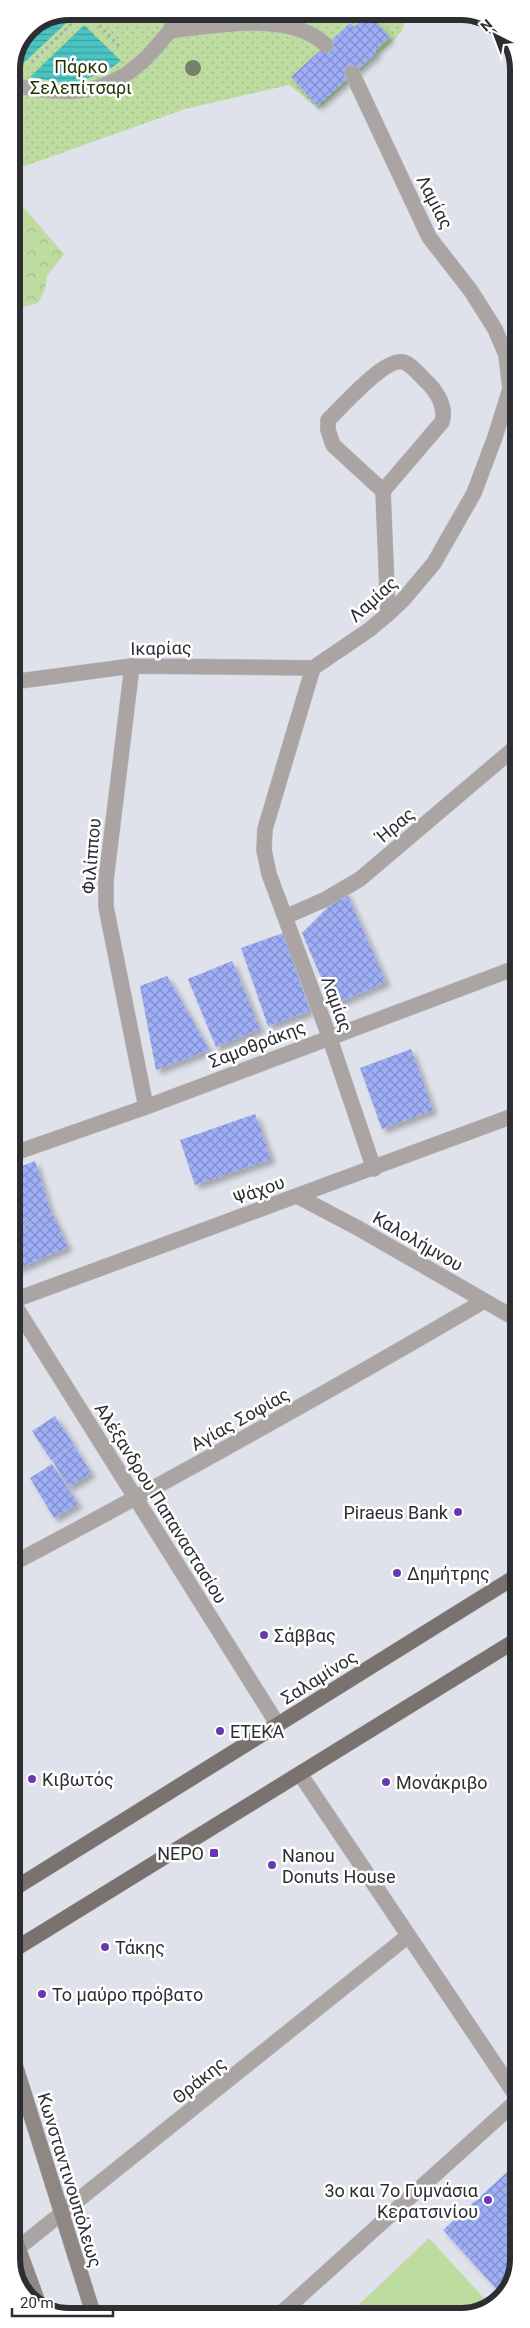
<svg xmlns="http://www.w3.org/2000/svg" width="530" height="2328" font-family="Roboto,sans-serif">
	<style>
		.forest { fill: url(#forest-crowns) }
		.park { fill: url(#park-dots) }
		.garden { fill: #bedc9f }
		.water { fill: url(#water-rules) }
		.building { fill: url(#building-cross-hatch); filter: url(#shadow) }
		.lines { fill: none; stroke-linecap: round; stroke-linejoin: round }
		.lane-casing { stroke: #bbbdc6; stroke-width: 16 }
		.street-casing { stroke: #bbbdc6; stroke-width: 16 }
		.secondary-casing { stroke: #bbbdc6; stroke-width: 16 }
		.primary-casing { stroke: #bbbdc6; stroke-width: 16 }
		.path { stroke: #a9abb3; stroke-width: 3; stroke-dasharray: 2.5 4; stroke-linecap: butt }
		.lane { stroke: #aaa5a3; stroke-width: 15 }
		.street { stroke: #aaa5a3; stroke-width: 15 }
		.secondary { stroke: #8e8784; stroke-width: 15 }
		.primary { stroke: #7a726f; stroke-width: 15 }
		.tree { fill: #75816a }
		.poi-dot { fill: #6739b0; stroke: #fff; stroke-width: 2 }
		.labels { text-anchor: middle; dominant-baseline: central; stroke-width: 5; stroke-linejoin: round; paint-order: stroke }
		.park-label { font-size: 18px; fill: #1e3300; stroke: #fff }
		.street-label { font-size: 18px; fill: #2d2e32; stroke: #fff }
		.poi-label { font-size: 18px; fill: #2d2e32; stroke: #fff; text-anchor: start }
		.rim { fill: none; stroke: #2d2e32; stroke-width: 6 }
	</style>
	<defs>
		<pattern id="forest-crowns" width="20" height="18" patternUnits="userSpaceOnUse" patternTransform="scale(1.25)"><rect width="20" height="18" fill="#bedc9f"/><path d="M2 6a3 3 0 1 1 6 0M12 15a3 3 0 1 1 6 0" fill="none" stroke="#a4bd89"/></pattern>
		<pattern id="park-dots" width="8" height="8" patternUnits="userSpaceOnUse" patternTransform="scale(1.25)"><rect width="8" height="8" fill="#bedc9f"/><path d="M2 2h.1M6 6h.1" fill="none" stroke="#a4bd89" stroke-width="1.8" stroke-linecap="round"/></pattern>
		<pattern id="water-rules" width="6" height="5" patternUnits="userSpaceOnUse" patternTransform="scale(1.25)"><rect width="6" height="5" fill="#4ac3c3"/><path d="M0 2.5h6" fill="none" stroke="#3e9f9f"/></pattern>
		<pattern id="building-cross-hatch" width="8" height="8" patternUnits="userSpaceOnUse" patternTransform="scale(1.25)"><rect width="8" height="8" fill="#9eaef7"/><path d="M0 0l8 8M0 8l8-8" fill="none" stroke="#818ec9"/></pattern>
		<filter id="shadow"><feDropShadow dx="4.5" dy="4.5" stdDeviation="2.5" flood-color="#0004"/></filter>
	</defs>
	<rect width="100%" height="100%" fill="#dfe1eb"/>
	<path class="forest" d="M11 200 24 208 64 254 47 276 45 289 38 303 19 308 16 320 11 325Z"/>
	<path class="park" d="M69 11 406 12 403 29 395 39 319 109 289 85 185 109 11 171V69L28 28Z"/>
	<path class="garden" d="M429 2238 490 2305 472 2316H352L350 2313Z"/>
	<path class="water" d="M69 11 78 12 14 72 11 71 28 28Z
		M84 25 121 61 104 73 70 84 30 77Z"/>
	<path class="building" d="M368 14 390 37 375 51 377 53 317 106 291 77 350 23 354 27Z
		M345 890 386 982 333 1005 302 933Z
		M283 933 310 1011 268 1026 241 948Z
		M232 961 260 1029 216 1047 188 979Z
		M167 976 209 1050 156 1070 140 986Z
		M411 1049 433 1110 382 1129 360 1068Z
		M255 1114 271 1159 195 1185 180 1140Z
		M35 1161 49 1207 68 1247 17 1269 12 1257V1235L47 1210 12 1233V1170Z
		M55 1416 74 1445 51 1460 32 1431Z
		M74 1446 91 1473 69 1487 52 1460Z
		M52 1464 78 1504 54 1518 30 1478Z
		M515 2165 519 2169V2259L504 2297 443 2230Z"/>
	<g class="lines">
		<g class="lane-casing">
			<path id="lane" d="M170 31 178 11
				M11 85C57 94 101 98 138 65 150 56 159 43 170 31 214 26 290 10 326 45
				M383 491 333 445 328 430V420C342 407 388 353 406 363 414 367 422 378 429 384 439 395 446 408 442 422L383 491 388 614"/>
		</g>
		<g class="street-casing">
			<path id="street" d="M352 73 429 237 471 291 495 329 506 355 510 389 495 437 474 493 434 563 403 600 388 614 369 630 313 668 265 829 264 850 269 874 329 1036 374 1169
				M132 666 106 880V907L146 1107
				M12 682 132 666 313 668
				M285 917 326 899 360 879 518 745
				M12 1154 146 1107 518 967
				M297 1196 356 1227 518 1320
				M12 1301 518 1114
				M12 1301 278 1725
				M12 1564C171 1480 328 1392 484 1301
				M300 1774 519 2100
				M12 2253 408 1936
				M278 2316 519 2099"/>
		</g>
		<g class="secondary-casing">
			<path id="secondary" d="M12 2055 94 2316
				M12 2231 39 2305"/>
		</g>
		<g class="primary-casing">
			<path id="primary" d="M12 1890 518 1575
				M12 1951 518 1639"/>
		</g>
		<path class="path" d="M86 11 120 47
			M32 62 85 11"/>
		<use href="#lane" class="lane"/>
		<use href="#street" class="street"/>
		<use href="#secondary" class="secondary"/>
		<use href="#primary" class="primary"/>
	</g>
	<circle class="tree" cx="193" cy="68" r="8"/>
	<g class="poi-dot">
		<circle cx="458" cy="1512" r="5"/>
		<circle cx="397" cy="1573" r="5"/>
		<circle cx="264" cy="1635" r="5"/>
		<circle cx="220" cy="1731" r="5"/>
		<circle cx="32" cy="1779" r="5"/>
		<circle cx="386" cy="1782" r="5"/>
		<rect x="209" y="1848" width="10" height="10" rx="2.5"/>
		<circle cx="272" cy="1865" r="5"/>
		<circle cx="105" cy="1947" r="5"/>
		<circle cx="42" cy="1994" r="5"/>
		<circle cx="488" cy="2200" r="5"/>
	</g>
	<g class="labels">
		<g class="park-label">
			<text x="81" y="66">Πάρκο<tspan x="81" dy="21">Σελεπίτσαρι</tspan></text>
		</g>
		<g class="street-label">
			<text transform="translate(435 202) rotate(63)">Λαμίας</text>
			<text transform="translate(373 599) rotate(-42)">Λαμίας</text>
			<text transform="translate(161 648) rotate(-1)">Ικαρίας</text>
			<text transform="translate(395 825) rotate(-40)">Ήρας</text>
			<text transform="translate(91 856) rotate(-85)">Φιλίππου</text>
			<text transform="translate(337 1004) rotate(70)">Λαμίας</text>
			<text transform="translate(257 1044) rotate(-21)">Σαμοθράκης</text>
			<text transform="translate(259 1190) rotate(-20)">Ψάχου</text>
			<text transform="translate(418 1241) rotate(30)">Καλολήμνου</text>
			<text transform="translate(240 1419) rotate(-29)">Αγίας Σοφίας</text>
			<text transform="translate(161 1503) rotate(58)">Αλέξανδρου Παπαναστασίου</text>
			<text transform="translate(319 1677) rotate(-32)">Σαλαμίνος</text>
			<text transform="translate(199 2080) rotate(-39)">Θράκης</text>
			<text transform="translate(70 2180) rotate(73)">Κωνσταντινουπόλεως</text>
		</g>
		<g class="poi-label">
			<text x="448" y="1512" text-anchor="end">Piraeus Bank</text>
			<text x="407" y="1573">Δημήτρης</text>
			<text x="274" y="1635">Σάββας</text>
			<text x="230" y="1731">ΕΤΕΚΑ</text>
			<text x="42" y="1779">Κιβωτός</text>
			<text x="396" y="1782">Μονάκριβο</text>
			<text x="204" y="1853" text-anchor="end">ΝΕΡΟ</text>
			<text x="282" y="1855">Nanou<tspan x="282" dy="21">Donuts House</tspan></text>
			<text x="115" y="1947">Τάκης</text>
			<text x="52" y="1994">Το μαύρο πρόβατο</text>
			<text x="478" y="2190" text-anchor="end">3ο και 7ο Γυμνάσια<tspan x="478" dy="21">Κερατσινίου</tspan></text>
		</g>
	</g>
	<path d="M0 0H530V2328H0ZM69 20H461A49 49 0 0 1 510 69V2259A49 49 0 0 1 461 2308H69A49 49 0 0 1 20 2259V69A49 49 0 0 1 69 20Z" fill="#fff" fill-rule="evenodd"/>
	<path class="rim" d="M69 20H461A49 49 0 0 1 510 69V2259A49 49 0 0 1 461 2308H69A49 49 0 0 1 20 2259V69A49 49 0 0 1 69 20Z"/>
	<g transform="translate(495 35) rotate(318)" stroke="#ffffff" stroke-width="4" paint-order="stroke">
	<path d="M0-4L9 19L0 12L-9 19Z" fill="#2d2e32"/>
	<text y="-8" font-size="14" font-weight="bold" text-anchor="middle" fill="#2d2e32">N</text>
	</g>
	<path d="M12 2308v8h101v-8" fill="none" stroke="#2d2e32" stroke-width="2.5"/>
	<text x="20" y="2308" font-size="15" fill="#2d2e32" stroke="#ffffff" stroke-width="4" paint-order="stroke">20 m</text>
</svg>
